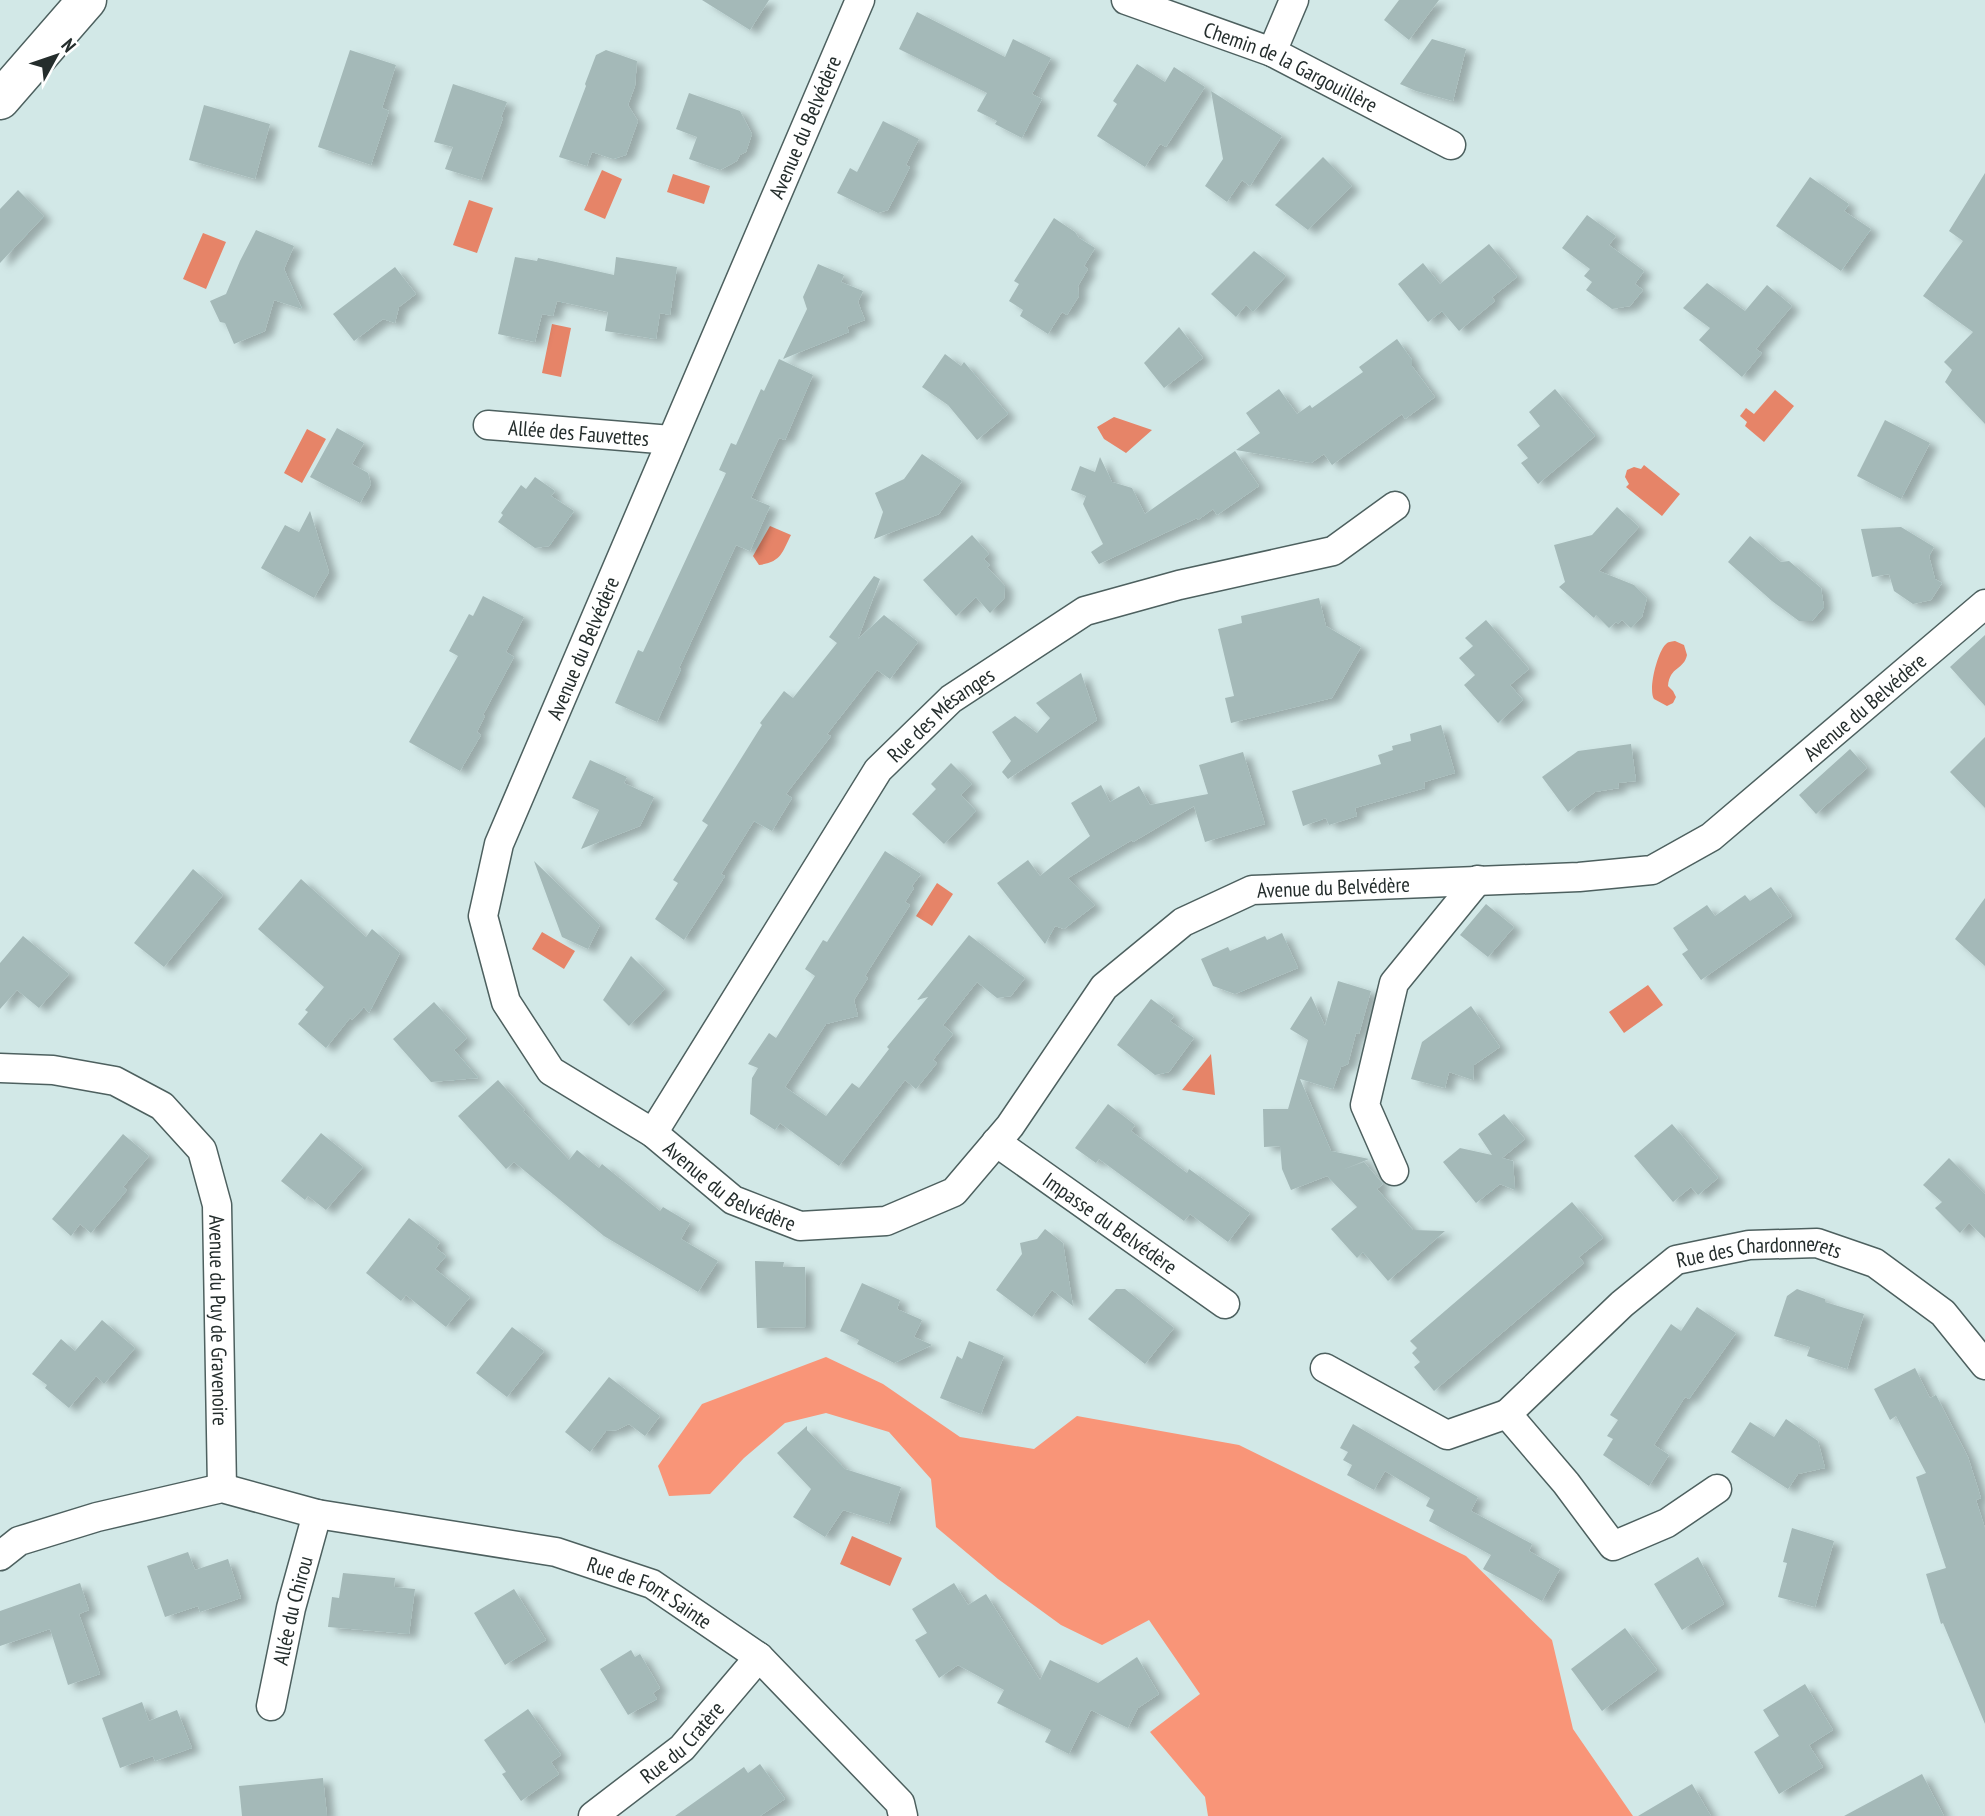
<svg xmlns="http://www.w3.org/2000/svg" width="1985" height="1816" font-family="'PT Sans Narrow',sans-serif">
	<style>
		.forest { fill: #f99578 }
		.water { fill: #e68468 }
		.building { fill: #a4b9b8; filter: url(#shadow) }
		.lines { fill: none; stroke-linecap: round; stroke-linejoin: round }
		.street-casing { stroke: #4d605f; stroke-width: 31 }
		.secondary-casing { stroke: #4d605f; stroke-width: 41 }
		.street { stroke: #fff; stroke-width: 28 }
		.secondary { stroke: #fff; stroke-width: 38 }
		.labels { text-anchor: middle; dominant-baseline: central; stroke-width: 5; stroke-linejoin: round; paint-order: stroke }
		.street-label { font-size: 21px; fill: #242d2c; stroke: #fff }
	</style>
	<defs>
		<filter id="shadow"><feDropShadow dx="8" dy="4.5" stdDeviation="3.5" flood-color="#0004"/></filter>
	</defs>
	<rect width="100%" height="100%" fill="#d2e8e7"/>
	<path class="forest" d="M826 1357 883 1384 960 1437 1034 1449 1077 1416 1239 1445 1466 1556 1552 1640 1573 1729 1633 1816H1208L1205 1797 1150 1732 1200 1694 1149 1620 1102 1645 1061 1625 998 1579 936 1527 931 1479 889 1432 826 1413 785 1423 744 1458 710 1494 669 1496 658 1466 702 1404Z"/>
	<path class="water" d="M602 170 622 179 605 219 584 210Z
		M673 174 710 186 704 204 667 192Z
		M469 200 493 208 477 253 453 245Z
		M203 233 226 242 206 289 183 279Z
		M552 324 571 328 561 377 542 373Z
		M1775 390 1794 406 1764 442 1745 426 1747 422 1740 416 1746 408 1754 414Z
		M1114 417 1152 430 1126 453 1104 439 1097 427Z
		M307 429 326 439 302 483 284 473Z
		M1644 465 1680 494 1662 516 1626 487 1629 484 1625 477 1627 470 1634 467 1641 469Z
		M770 526 791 535C782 553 781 562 759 565L753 556Z
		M1675 641 1684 645 1687 655C1684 670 1670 666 1668 686L1673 691 1676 697 1673 703 1667 706 1654 699C1648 690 1657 654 1665 645 1669 641 1670 642 1675 641Z
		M937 883 953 894 932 926 916 916Z
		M542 932 575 951 564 969 532 949Z
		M1648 985 1663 1005 1624 1033 1609 1012Z
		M1211 1054 1215 1095 1182 1090Z
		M852 1536 902 1558 890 1586 840 1564Z"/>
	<path class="building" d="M702 0H769L750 30Z
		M1399 0H1439L1409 40 1384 20Z
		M917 12 1005 57 1013 39 1051 58 1032 94 1042 99 1022 138 995 124 997 121 977 111 987 93 899 49Z
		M1432 39 1466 49 1453 101 1416 91 1400 84Z
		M350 50 396 65 382 108 389 111 371 165 318 147Z
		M606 50 637 61 635 86 628 105 638 121 626 155 613 159 592 152 587 166 559 157 586 86 585 84 596 55Z
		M1137 64 1165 82 1174 67 1205 87 1166 147 1160 144 1145 167 1097 136 1117 104 1113 101Z
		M453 84 507 102 501 117 503 118 481 180 445 169 453 147 434 142Z
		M1211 91 1282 136 1250 186 1242 180 1227 202 1205 186 1223 159Z
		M689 93 740 111 752 134 746 152 740 155 737 161 720 170 689 159 697 137 676 129Z
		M204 105 270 124 255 179 189 160Z
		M883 121 919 139 906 165 910 167 888 210 878 213 837 193 850 168 857 172Z
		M1323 157 1352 186 1308 230 1275 205Z
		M1985 173V424L1945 382 1952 370 1944 362 1973 332 1923 296 1963 241 1949 231Z
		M1810 177 1849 204 1844 211 1871 229 1841 271 1776 226Z
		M18 190 44 216 0 263V209Z
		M1587 215 1616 236 1609 245 1644 271 1635 284 1643 290 1630 306 1612 309 1586 290 1592 282 1584 276 1590 269 1562 248Z
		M1054 218 1075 232 1079 238 1095 248 1084 266 1088 269 1078 286 1079 296 1067 315 1062 312 1048 334 1020 316 1023 310 1009 301 1019 284 1014 281Z
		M256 230 294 246 284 269 302 309 274 300 265 331 234 344 225 323 220 322 210 301 226 294 240 261Z
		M1489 244 1517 277 1492 297 1495 301 1459 331 1442 311 1428 322 1398 284 1423 263 1440 284Z
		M1254 251 1286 276 1253 312 1246 305 1236 317 1211 294Z
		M515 257 537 261 538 258 614 275 616 257 677 267 670 315 660 313 656 339 605 331 608 312 557 301 553 316 542 314 535 342 498 334Z
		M818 264 844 275 841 282 863 291 858 302 865 320 847 327 849 332 783 359 807 309 803 297Z
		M395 267 416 294 399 307 395 323 383 319 354 341 333 314Z
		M1707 283 1745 311 1767 285 1792 306 1756 349 1762 353 1742 377 1699 340 1710 328 1683 308Z
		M1179 327 1203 358 1164 388 1144 363Z
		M1397 339 1412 360V366L1435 397 1405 419 1402 414 1332 465 1324 454 1311 463 1236 450 1260 433 1246 413 1279 389 1297 414 1310 405 1312 408 1363 372 1359 367Z
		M945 354 961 366 964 362 1008 414 977 440 948 405 922 387Z
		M779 359 813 375 785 440 779 438 751 498 770 506 750 551 736 545 679 668 681 669 657 722 615 703 638 650 643 652 726 473 719 470 731 443 736 445 761 389 764 391Z
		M1555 389 1595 436 1538 484 1521 463 1528 458 1517 445 1540 426 1529 412Z
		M1885 420 1930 443 1901 499 1857 476Z
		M337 428 364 443 352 464 368 473 371 484 360 503 310 477Z
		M1235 451 1259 486 1217 515 1213 509 1198 520 1197 518 1099 564 1091 552 1103 544 1083 504 1086 496 1071 490 1080 466 1095 472 1100 457 1112 482 1132 488 1145 514Z
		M922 454 962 481 939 514 874 539 883 512 875 493 904 479Z
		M535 477 555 491 551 496 574 511 549 546 535 548 498 522 503 515 501 513 521 485 526 489Z
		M1617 507 1639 527 1599 571 1634 585 1647 598 1642 617 1631 628 1622 620 1618 624 1616 622 1609 628 1596 615 1594 618 1559 587 1565 582 1554 545 1592 535Z
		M310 511 329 572 314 598 261 568 285 525 299 532Z
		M1901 527 1934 547 1929 556 1935 579 1942 583 1931 600 1913 604 1894 591 1889 574 1872 577 1861 529Z
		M972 535 989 554 984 559 990 565 987 567 1005 586 1004 599 990 613 976 597 956 616 923 580Z
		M1750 536 1781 562 1789 561 1821 588 1824 607 1812 621H1799L1772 601 1728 562Z
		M874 576 880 579 858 639 884 615 918 642 890 679 877 670 827 734 831 736 786 794 792 798 772 831 754 821 721 874 725 876 684 940 655 919 678 883 673 880 708 825 702 821 762 725 760 723 784 691 793 698 837 643 829 637Z
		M483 596 524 617 506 652 514 657 483 715 485 716 477 732 481 735 460 771 409 742 458 656 449 651 469 614 473 616Z
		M1319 598 1326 626 1361 647 1332 698 1231 723 1225 698 1234 696 1218 629 1242 623 1241 616Z
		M1486 620 1529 669 1510 685 1523 700 1498 723 1464 685 1475 675 1459 658 1473 646 1465 638Z
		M1985 635V706L1950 667Z
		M1081 673 1097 720 1008 779 1002 772 1011 761 992 732 1015 716 1037 733 1050 718 1036 703Z
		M1441 725 1455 773 1424 782 1425 788 1355 808 1357 816 1329 825 1326 818 1303 826 1292 791 1381 764 1378 755 1393 750 1392 746 1411 741 1410 734Z
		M1985 737V808L1950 772Z
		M1631 744 1636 781 1618 783 1619 788 1595 792 1568 812 1542 777 1578 751Z
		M1850 749 1867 768 1816 814 1799 795Z
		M1243 752 1265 824 1205 842 1194 806 1133 842 1132 840 1068 878 1095 905 1064 929 1055 926 1045 944 997 883 1028 860 1040 876 1090 836 1071 803 1101 785 1110 802 1139 786 1150 805 1208 794 1199 765Z
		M590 760 627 777 624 783 654 797 640 826 581 849 599 810 572 798Z
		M951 763 972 784 961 795 976 811 944 844 912 814 936 789 931 784Z
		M885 851 921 874 912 886 914 888 905 902 910 905 865 976 868 978 854 1000 858 1016 826 1024 785 1087 826 1116 852 1083 859 1088 889 1049 887 1047 928 997 917 1000 969 935 1025 978 1011 996 997 998 977 982 943 1025 953 1034 933 1060 937 1063 916 1089 905 1080 839 1166 780 1123 775 1130 750 1114 752 1078 758 1068 748 1064 769 1033 776 1038 815 976 805 969 823 940 827 942Z
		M534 861 600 925 588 949 562 937Z
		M193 869 223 895 164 967 134 943Z
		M301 879 366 937 372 929 400 953 369 1013 364 1007 352 1020 350 1018 326 1048 298 1024 308 1012 305 1010 324 987 258 929Z
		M1771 887 1792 916 1701 980 1682 954 1688 950 1673 928 1707 905 1715 916 1745 895 1750 901Z
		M1985 898V966L1955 939Z
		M1486 904 1514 927 1488 957 1460 935Z
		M1282 933 1298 968 1235 994 1213 986 1201 959 1228 947 1230 951 1265 936 1267 940Z
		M23 936 69 974 39 1008 17 990 0 1009V963Z
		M631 956 665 989 629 1026 603 1000Z
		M1338 981 1371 991 1359 1034 1356 1033 1348 1064 1341 1067 1333 1089 1300 1079 1331 1151 1369 1159 1342 1170 1364 1162 1383 1184 1377 1189 1413 1230 1445 1231 1388 1281 1363 1252 1357 1258 1331 1229 1357 1207 1327 1176 1291 1190 1282 1169 1280 1146 1264 1147 1263 1109H1288L1308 1040 1290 1029 1311 996 1325 1026Z
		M1151 999 1174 1016 1170 1021 1194 1038 1169 1072 1155 1075 1117 1045Z
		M434 1002 467 1038 454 1050 478 1078 431 1082 393 1039Z
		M1471 1006 1500 1047 1474 1065 1473 1080 1449 1072 1445 1088 1411 1079 1422 1042Z
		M498 1080 525 1110 523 1111 569 1160 577 1150 599 1168 602 1164 660 1211 663 1207 690 1223 681 1239 718 1261 698 1292 604 1236 514 1162 506 1169 458 1116Z
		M1108 1104 1135 1125 1131 1131 1187 1173 1189 1169 1250 1213 1228 1242 1190 1214 1184 1221 1099 1159 1096 1163 1075 1148Z
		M1504 1114 1525 1139 1502 1158 1513 1161 1515 1190 1500 1184 1476 1203 1443 1162 1460 1148 1492 1155 1478 1134Z
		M1672 1124 1718 1178 1698 1195 1691 1187 1673 1202 1634 1156Z
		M321 1133 363 1167 326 1210 308 1196 305 1200 281 1181Z
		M123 1134 149 1156 123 1187 127 1190 91 1233 80 1224 71 1236 52 1219Z
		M1949 1158 1985 1194V1238L1969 1223 1960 1233 1935 1208 1942 1202 1923 1185Z
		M1572 1202 1603 1238 1579 1257 1584 1263 1434 1391 1414 1367 1420 1362 1412 1353 1417 1348 1410 1341Z
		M409 1218 440 1242 436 1248 446 1256 435 1269 470 1297 446 1327 406 1295 401 1301 366 1273Z
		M1045 1229 1063 1243 1073 1306 1052 1290 1032 1317 996 1290 1022 1254 1020 1243 1037 1239Z
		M755 1261 784 1262 783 1267H805L806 1327 757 1328Z
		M862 1283 900 1300 897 1309 922 1320 914 1337 932 1345 894 1363 857 1344 859 1340 840 1331Z
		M1116 1289H1125L1174 1328 1145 1364 1088 1319Z
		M1797 1289 1825 1299V1302L1864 1314 1847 1369 1807 1356 1810 1347 1774 1336 1787 1296Z
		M1697 1307 1736 1333 1689 1399 1685 1397 1654 1445 1669 1455 1649 1486 1603 1455 1613 1439 1607 1436 1618 1420 1610 1415 1671 1324 1681 1331Z
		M102 1320 135 1348 104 1384 96 1376 69 1408 45 1388 47 1385 32 1374 61 1339 75 1351Z
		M512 1327 544 1351 507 1397 476 1373Z
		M969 1341 1004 1356 981 1414 940 1398 957 1356 962 1359Z
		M1915 1368 1930 1398 1936 1395 1968 1457 1981 1498 1976 1500 1985 1528V1724L1943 1623 1941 1624 1926 1574 1946 1568 1916 1477 1926 1473 1896 1416 1890 1420 1874 1389Z
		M609 1377 660 1416 645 1436 629 1424 617 1430 606 1431 590 1452 565 1432Z
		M1786 1419 1818 1441 1825 1468 1798 1474 1788 1489 1731 1452 1750 1422 1774 1437Z
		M1353 1424 1478 1497 1471 1511 1532 1544 1529 1551 1560 1569 1542 1601 1483 1569 1491 1555 1429 1521 1434 1510 1426 1506 1430 1498 1385 1471 1374 1490 1347 1475 1352 1465 1343 1460 1348 1452 1340 1448Z
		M807 1426V1430L845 1469 901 1487 889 1524 843 1510 825 1537 793 1517 811 1489 777 1453Z
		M1792 1528 1834 1541 1815 1607 1778 1597 1787 1563 1783 1562Z
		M188 1552 195 1570 228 1559 241 1598 200 1612 198 1606 165 1617 147 1566Z
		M1698 1557 1724 1604 1682 1630 1654 1584Z
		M343 1573 395 1578 394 1587 415 1589 409 1634 328 1627 332 1597 339 1598Z
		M80 1583 89 1610 79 1614 100 1674 68 1685 50 1629 0 1646V1611Z
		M954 1583 968 1605 986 1594 1040 1680 1050 1660 1098 1683 1137 1657 1159 1694 1138 1708 1128 1728 1091 1710 1069 1754 1045 1742 1051 1730 997 1703 1004 1690 958 1665 939 1678 915 1640 927 1633 912 1609Z
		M514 1589 546 1640 505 1665 474 1613Z
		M1625 1628 1657 1670 1602 1711 1571 1669Z
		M631 1650 635 1657 640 1654 660 1688 653 1693 657 1699 628 1715 600 1669Z
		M1805 1684 1833 1730 1809 1745 1823 1767 1779 1794 1754 1752 1779 1736 1763 1710Z
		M142 1702 149 1721 177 1710 192 1748 155 1761 153 1756 120 1768 102 1718Z
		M528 1709 561 1755 551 1762 559 1774 521 1801 502 1774 506 1772 484 1740Z
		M760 1764 785 1799 760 1816H675L744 1767 748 1773Z
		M1922 1774 1944 1816H1844Z
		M323 1778 327 1816H242L239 1786Z
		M1692 1784 1711 1816H1638Z"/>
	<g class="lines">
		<g class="street-casing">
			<g id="street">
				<path id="s1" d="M860 0 499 844 483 916 506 1002 551 1071 653 1133 733 1200 800 1226 886 1221 954 1192 1010 1126 1104 987 1183 922 1252 890 1579 877 1652 870 1711 837 1985 604"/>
				<path id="s2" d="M1126 0 1272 52 1451 145"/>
				<path d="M1272 52 1294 0"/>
				<path id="s3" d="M488 425 671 440"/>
				<path id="s4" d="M0 1068 53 1070 115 1081 162 1106 202 1150 217 1205 222 1488"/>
				<path id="s5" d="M653 1133 878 770 951 699 1085 611 1179 585 1333 551 1395 506"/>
				<path id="s6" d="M996 1142 1225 1304"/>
				<path d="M1394 1171 1365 1105 1394 983 1478 880"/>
				<path d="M1325 1368 1447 1435 1507 1414 1566 1483 1613 1546 1667 1523 1717 1489"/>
				<path id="s7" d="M1507 1414 1622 1304 1676 1260 1749 1245 1817 1243 1875 1263 1943 1313 1985 1365"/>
				<path id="s8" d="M0 1556 19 1541 97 1517 222 1488 317 1514 556 1552 652 1584 759 1657 900 1803 903 1816"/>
				<path id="s9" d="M271 1706 291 1608 317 1514"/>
				<path id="s10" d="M593 1816 682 1748 759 1657"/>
			</g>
		</g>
		<g class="secondary-casing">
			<path id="secondary" d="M0 100 87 0"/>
		</g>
		<use href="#street" class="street"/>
		<use href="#secondary" class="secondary"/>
	</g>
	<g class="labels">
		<g class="street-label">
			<text stroke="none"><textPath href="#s2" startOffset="178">Chemin de la Gargouillère</textPath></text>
			<text transform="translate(805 127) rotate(-67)">Avenue du Belvédère</text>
			<text stroke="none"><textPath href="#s3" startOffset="91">Allée des Fauvettes</textPath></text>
			<text transform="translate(583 648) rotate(-67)">Avenue du Belvédère</text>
			<text stroke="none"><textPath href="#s1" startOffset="2721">Avenue du Belvédère</textPath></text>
			<text stroke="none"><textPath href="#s5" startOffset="511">Rue des Mésanges</textPath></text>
			<text stroke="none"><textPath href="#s1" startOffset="2133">Avenue du Belvédère</textPath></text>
			<text stroke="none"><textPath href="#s1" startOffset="1377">Avenue du Belvédère</textPath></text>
			<text stroke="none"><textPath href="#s6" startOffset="140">Impasse du Belvédère</textPath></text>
			<text stroke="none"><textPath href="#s7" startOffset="313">Rue des Chardonnerets</textPath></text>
			<text stroke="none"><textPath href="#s4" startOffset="401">Avenue du Puy de Gravenoire</textPath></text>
			<text stroke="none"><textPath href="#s8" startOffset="677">Rue de Font Sainte</textPath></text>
			<text stroke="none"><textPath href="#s9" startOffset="98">Allée du Chirou</textPath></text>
			<text stroke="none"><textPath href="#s10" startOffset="116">Rue du Cratère</textPath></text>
		</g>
	</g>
	<g transform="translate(56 56) rotate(50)" stroke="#ffffff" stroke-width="5" paint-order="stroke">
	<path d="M0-5L12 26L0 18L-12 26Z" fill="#242d2c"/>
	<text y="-10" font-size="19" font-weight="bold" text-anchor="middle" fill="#242d2c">N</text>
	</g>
</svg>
